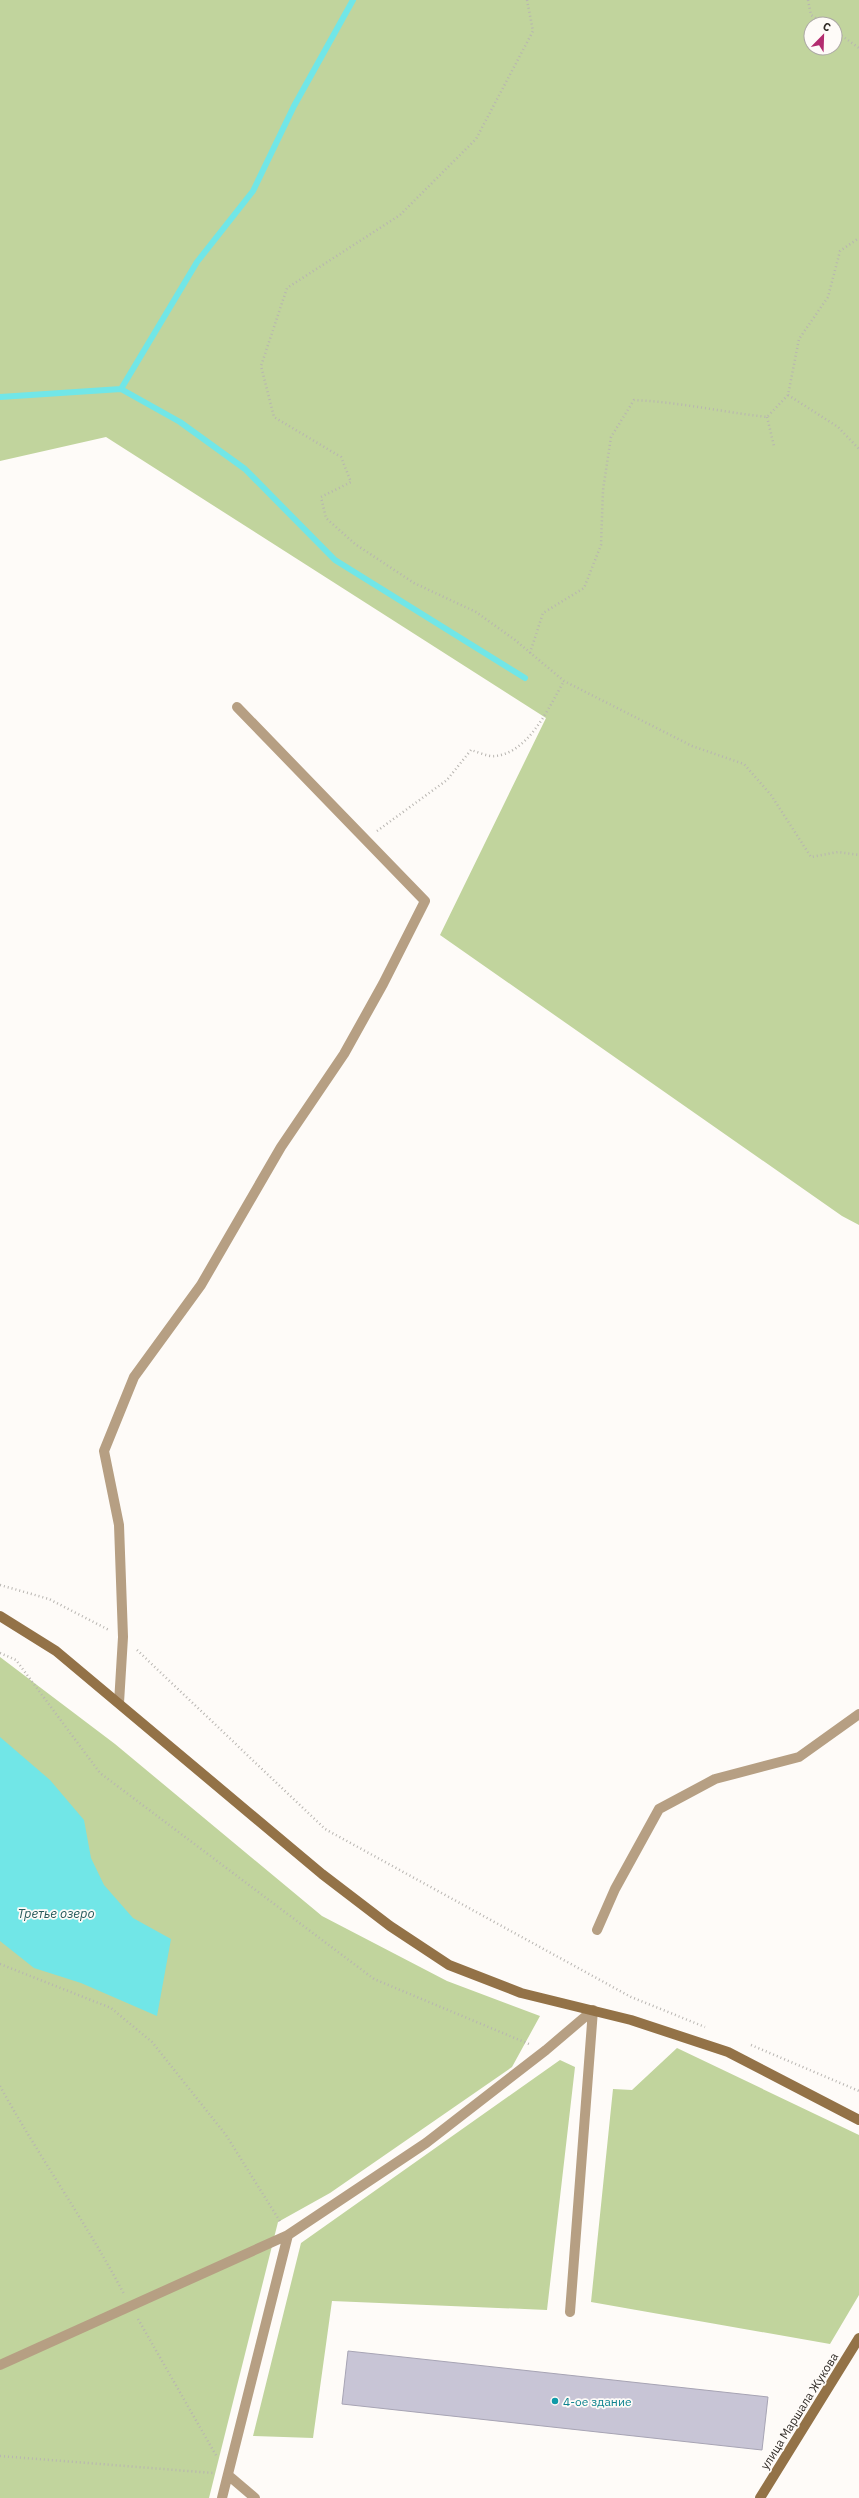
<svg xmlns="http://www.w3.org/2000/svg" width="859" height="2498" font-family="'IBM Plex Sans',sans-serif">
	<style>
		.green { fill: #c1d49d; fill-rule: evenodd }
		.water { fill: #71e6e7 }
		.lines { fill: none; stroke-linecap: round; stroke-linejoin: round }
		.stream { stroke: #71e6e7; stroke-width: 6 }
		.building { fill: #c8c5d6; stroke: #a7a4b4 }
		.path { stroke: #b8b5b1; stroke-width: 2.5; stroke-dasharray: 1 3; stroke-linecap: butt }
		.lane { stroke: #b69f83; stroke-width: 10 }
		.secondary { stroke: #937247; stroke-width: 10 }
		.culture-dot { fill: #0f9aa8; stroke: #fefbf8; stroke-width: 1.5 }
		.labels { text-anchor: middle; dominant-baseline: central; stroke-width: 3.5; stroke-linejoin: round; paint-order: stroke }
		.culture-label { font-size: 12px; fill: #0d838f; stroke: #fefbf8; text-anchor: start }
		.street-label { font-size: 12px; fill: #302b26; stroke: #fefbf8 }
		.water-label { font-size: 13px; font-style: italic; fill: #275a5b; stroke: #fefbf8 }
	</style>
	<rect width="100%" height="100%" fill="#fefbf8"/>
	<path class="green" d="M0 0H859V1225L842 1216 440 935 546 718 106 437 0 461ZM811 24H835V48H811Z
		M0 1657 115 1744 322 1916 447 1981 540 2016 512 2067 330 2193 278 2222 209 2498H0Z
		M677 2048 859 2135V2295L830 2344 591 2302 613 2089 632 2090Z
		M560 2060 575 2067 547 2310 332 2301 313 2438 253 2436 301 2243Z"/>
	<path class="water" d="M0 1737 50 1780 84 1820 91 1858 104 1885 133 1918 171 1939 157 2016 81 1983 34 1968 0 1941Z"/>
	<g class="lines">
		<path class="stream" d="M121 389 180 422 245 469 335 560 525 678
			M0 397 121 389 197 262 253 191 294 106 353 0"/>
	</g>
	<path class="building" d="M348 2351 768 2397 762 2450 342 2404Z"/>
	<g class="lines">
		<path class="path" d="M527 0 533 31 476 139 400 215 287 288 261 366 274 417 341 457 351 482 321 497 326 518 355 544 414 583 476 612 515 640 564 681 692 746 744 764 771 795 811 857 838 852 859 855
			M808 0 811 15 825 24
			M835 31 859 48
			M788 395 838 427 859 449
			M767 417 774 446
			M530 653 543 613 584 588 601 545 603 490 611 437 634 400C679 402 722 412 767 417L788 395 799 339 828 297 840 251 859 238
			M377 831 447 780 471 750C478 752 488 757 495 756 529 753 549 707 564 681
			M0 1585 49 1599 109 1630
			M137 1650 325 1829 631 1997 705 2027
			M0 1653 16 1660 100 1773 374 1979 529 2044
			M0 1964 111 2008 152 2042 226 2135 281 2223
			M751 2045 859 2091
			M0 2086C39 2157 86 2222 124 2294
			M138 2319 217 2457
			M0 2456 213 2473"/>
		<path class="lane" d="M119 1703 123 1637 119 1525 104 1451 134 1377 201 1285 281 1147 344 1054 383 984 425 901 237 707
			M597 1930 615 1889 659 1809 715 1779 799 1757 859 1714
			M570 2312 593 2010
			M0 2365 288 2235
			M228 2475 255 2498
			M222 2498 288 2235 426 2143 546 2050 593 2010"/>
		<path class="secondary" d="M0 1616 56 1651 322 1874 390 1926 449 1965 521 1993 631 2020 728 2052 859 2120
			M760 2498 859 2338"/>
	</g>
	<circle class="culture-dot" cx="555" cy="2401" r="4"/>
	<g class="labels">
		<g class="culture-label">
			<text x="563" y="2401">4-ое здание</text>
		</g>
		<g class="street-label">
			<text transform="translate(799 2411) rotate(-58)">улица Маршала Жукова</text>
		</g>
		<g class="water-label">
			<text x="56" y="1913">Третье озеро</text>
		</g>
	</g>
	<g transform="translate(823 36) rotate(23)"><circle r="19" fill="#fefbf8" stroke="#aca8a4"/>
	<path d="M0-3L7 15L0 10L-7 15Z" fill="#b32c6f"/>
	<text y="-6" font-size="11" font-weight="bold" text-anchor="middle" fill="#302b26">С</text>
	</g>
</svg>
